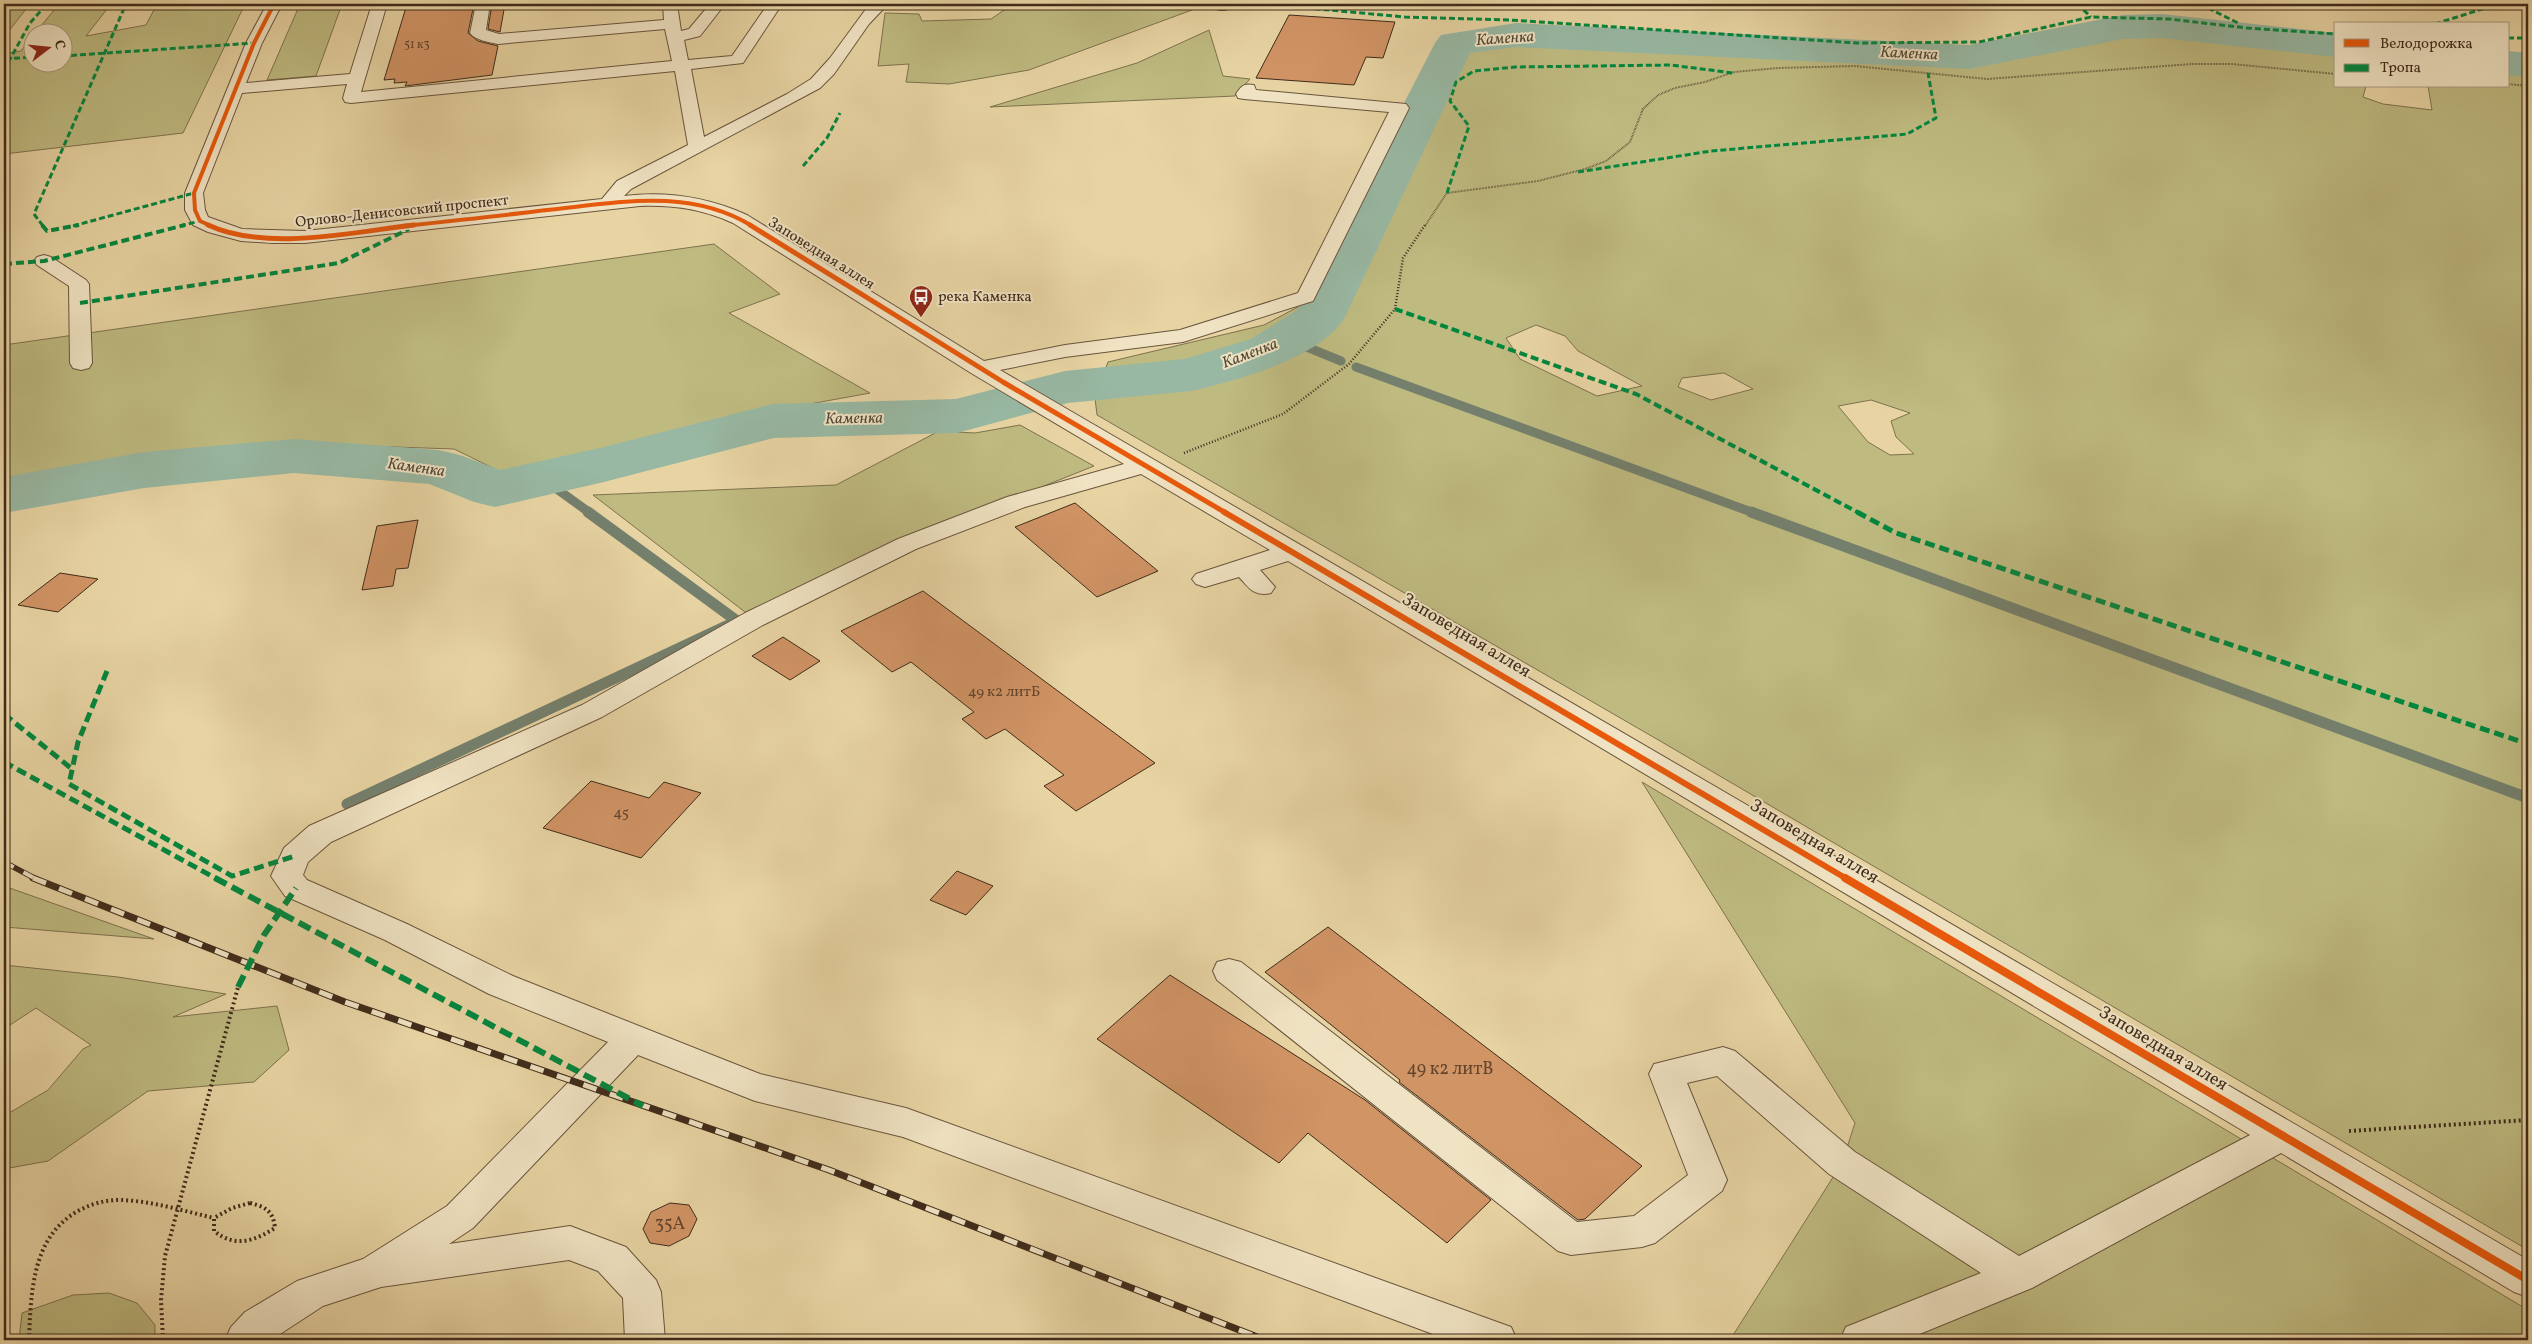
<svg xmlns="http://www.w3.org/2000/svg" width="2532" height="1344" font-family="Vollkorn,serif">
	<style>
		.green { fill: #beba80; stroke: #7e724e; fill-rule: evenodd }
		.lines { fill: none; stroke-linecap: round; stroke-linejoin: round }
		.stream-far1 { stroke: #74806d; stroke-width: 9 }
		.stream { stroke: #74806d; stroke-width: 11 }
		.river { fill: #98b8a3; fill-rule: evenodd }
		.building { fill: #d19465; stroke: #3f2b1b }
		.minor-casing { stroke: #69553d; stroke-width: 2 }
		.path-far2 { stroke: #3f2b1b; stroke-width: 2; stroke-dasharray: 0.5 1; stroke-linecap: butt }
		.path-far1 { stroke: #3f2b1b; stroke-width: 2.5; stroke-dasharray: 1 2; stroke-linecap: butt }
		.path { stroke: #3f2b1b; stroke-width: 4; stroke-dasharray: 2 3; stroke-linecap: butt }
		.minor { fill: #f0e3c3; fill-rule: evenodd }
		.rail-far1-casing { stroke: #3f2b1b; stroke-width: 5.5 }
		.rail-casing { stroke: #3f2b1b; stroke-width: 7 }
		.rail-far1 { stroke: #f0e3c3; stroke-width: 4; stroke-dasharray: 11; stroke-linecap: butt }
		.rail { stroke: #f0e3c3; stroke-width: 5; stroke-dasharray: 14; stroke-linecap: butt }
		.quiet-far3 { stroke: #00873e; stroke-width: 3; stroke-dasharray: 6 3; stroke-linecap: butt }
		.quiet-far2 { stroke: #00873e; stroke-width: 4; stroke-dasharray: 8 4; stroke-linecap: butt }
		.quiet-far1 { stroke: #00873e; stroke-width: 5; stroke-dasharray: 10 5; stroke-linecap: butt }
		.quiet { stroke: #00873e; stroke-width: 6; stroke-dasharray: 13 6; stroke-linecap: butt }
		.cycleway-far3-casing { stroke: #f0e3c3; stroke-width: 5.5 }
		.cycleway-far2-casing { stroke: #f0e3c3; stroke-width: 8 }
		.cycleway-far1-casing { stroke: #f0e3c3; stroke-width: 9 }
		.cycleway-casing { stroke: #f0e3c3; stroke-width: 11 }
		.cycleway-far3 { stroke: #e8590c; stroke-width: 4 }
		.cycleway-far2 { stroke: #e8590c; stroke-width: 5 }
		.cycleway-far1 { stroke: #e8590c; stroke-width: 6 }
		.cycleway { stroke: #e8590c; stroke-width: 8 }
		.labels { text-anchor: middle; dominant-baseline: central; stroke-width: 4; stroke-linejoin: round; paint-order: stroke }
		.far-number-label { font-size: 12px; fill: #64452e }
		.far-street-label { font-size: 15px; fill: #3f2b1b; stroke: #f0e3c3 }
		.far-poi-label { font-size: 15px; fill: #3f2b1b; stroke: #f0e3c3; text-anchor: start }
		.number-label { font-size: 15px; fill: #64452e }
		.far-water-label { font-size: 16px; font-style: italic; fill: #514736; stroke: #f0e3c3 }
		.street-label { font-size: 18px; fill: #3f2b1b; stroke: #f0e3c3 }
		.near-number-label { font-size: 18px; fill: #64452e }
	</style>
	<rect width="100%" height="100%" fill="#e8d4a3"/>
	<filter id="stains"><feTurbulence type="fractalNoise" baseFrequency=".004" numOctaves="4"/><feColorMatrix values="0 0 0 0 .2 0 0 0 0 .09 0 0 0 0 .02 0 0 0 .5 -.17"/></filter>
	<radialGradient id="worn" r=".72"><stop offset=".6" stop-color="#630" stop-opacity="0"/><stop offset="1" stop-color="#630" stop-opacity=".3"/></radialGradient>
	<path class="green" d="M4 4H30L4 37Z
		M59 4H111L86 36 146 25 157 4H245L183 133 4 154V54L21 51 32 36V62H62V32H36Z
		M300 4H342L316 76 267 80Z
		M1007 4H1173L1192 10 1029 70 949 84 906 82 909 64 878 66 885 13 919 14 922 21 991 19 1007 8Z
		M2151 29 2336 49V86H2366L2363 97 2383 104 2432 110 2428 86H2508V67L2528 69V1250L1667 745 1097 415 1095 398 1108 362 1264 325 1313 299 1451 44 1517 40 1973 62ZM1536 325 1565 336 1578 351 1642 386 1597 396 1520 359 1506 338ZM1724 373 1753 389 1711 400 1678 387 1682 378ZM1871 400 1910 413 1891 421 1896 437 1914 454 1890 455 1868 442 1838 406Z
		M1209 30 1223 76 1250 79 1235 96 990 107 1137 63Z
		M714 244 780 294 729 313 870 393 777 410 594 457 505 474 454 449 308 444 139 456 4 481V345Z
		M1020 425 1094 466 1044 486 1016 502 754 619 593 495 836 485 939 431 975 433Z
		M1642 782 2528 1310V1340H1730L1842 1163 1855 1123Z
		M4 886 154 939 4 927Z
		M4 965 118 977 226 994 173 1017 277 1006 289 1050 254 1082 148 1091 48 1161 4 1169V1116L48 1090 83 1049 91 1045 36 1008 4 1029Z
		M109 1293 137 1303 155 1325V1340H19L22 1313 73 1295Z"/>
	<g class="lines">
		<path class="stream-far1" d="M1287 339 1341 361
			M1356 367 1754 513
			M543 479 590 513"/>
		<path class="stream" d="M1751 512 2528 798
			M347 804 737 621 588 512"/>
		<path class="river" d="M2162 14 2336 33V57L2162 38 2123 39 1969 69 1516 47 1470 53 1344 319C1316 360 1237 380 1191 391L1068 403 957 433 774 438 604 482 495 507 474 502 429 484 294 473 144 488 4 513V477L144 452 294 439 439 450 460 455 500 470 600 448 773 404 956 399 1065 371 1185 359 1251 339 1297 310 1435 43 1441 35 1516 23 1969 45 2123 15Z
			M2508 51 2528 53V77L2508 75Z"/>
	</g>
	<path class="building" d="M407 4H474L468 33 478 41 498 46 492 75 405 86 407 82 394 83 395 79 384 80Z
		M492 4H505L500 32 488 29Z
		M1289 15 1395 22 1383 58 1366 57 1354 85 1256 78Z
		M1075 503 1158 571 1097 597 1015 527Z
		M418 520 408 568 396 569 393 586 362 590 377 526Z
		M60 573 98 579 58 612 18 605Z
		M923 591 1155 763 1076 811 1044 786 1064 775 1005 729 986 739 962 719 974 712 911 662 892 672 841 631Z
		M783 637 820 661 790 680 752 656Z
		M591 781 649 798 664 782 701 793 641 858 543 828Z
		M957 871 993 886 966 915 930 900Z
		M1328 927 1642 1166 1585 1219 1578 1220 1399 1082 1400 1080 1265 972Z
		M1170 975 1365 1100 1491 1200 1447 1243 1308 1133 1279 1163 1097 1039Z
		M670 1203 689 1205 697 1219 689 1236 669 1246 650 1243 643 1229 651 1212Z"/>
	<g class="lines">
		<g class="minor-casing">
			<path id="minor" d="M267 4H282L262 43 246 83 350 74 372 4H387L361 92 672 61 665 29 498 44C489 42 475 40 470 33L476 4H490L486 30 499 34 664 20 663 4H677L681 31 689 29 710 4H725L700 36 684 40 688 60 732 56 768 4H782L743 63 691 69 704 137 787 94 811 79 830 58 866 9 872 4H888L869 24 834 74 820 88 631 189 624 196C667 191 707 197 747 215L984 361 1065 345 1180 330 1298 293 1389 112 1244 99 1238 98 1236 94C1241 86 1244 83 1254 85L1256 90 1406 104 1409 108 1313 301 1183 342 1065 357 1000 370 2528 1260V1297L2514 1292 2281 1153 2032 1288 1905 1340H1840L1846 1327 1981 1273 1829 1174 1717 1076 1687 1083 1727 1180 1722 1191 1655 1243 1642 1247 1571 1255 1558 1251 1217 980 1213 971 1217 962 1229 959 1241 962 1577 1222 1634 1216 1688 1175 1649 1074 1654 1064 1723 1047 1735 1051 1855 1152 2019 1256 2250 1135 1288 561 1260 570 1275 587 1271 593C1254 597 1249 588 1239 577L1205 587 1196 584 1192 579 1196 574 1270 550 1141 474 1025 507 916 549 763 625 602 717 331 842 308 862 303 875 307 880 407 924 513 976 760 1074 906 1108 1511 1327 1517 1340H1449L903 1137 755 1101 638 1055 473 1228 449 1244 570 1226 626 1247 656 1280 661 1292 665 1340H625L623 1298 598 1271 569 1260 381 1287 323 1306 271 1340H225L231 1327 245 1312 297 1281 363 1259 447 1206 608 1042 489 994 385 940 285 896 271 876 284 848 309 826 582 705 745 613 898 539 1007 497 1124 464 971 373 733 223C702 209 674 205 640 206L305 243H273L241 241 208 232 193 225 185 210V193L246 43ZM675 71 688 145 617 181 602 199 305 231 242 229 208 217 205 210 203 193 242 93 347 84 343 98 345 102 351 103Z
				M1210 4H1239L1236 7C1226 10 1217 13 1210 4Z
				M44 255 51 257 86 280 89 284 92 363 89 368 81 370 73 368 70 363 69 286 37 265 34 261 37 257Z"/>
		</g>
		<path class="path-far2" d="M2508 84 2528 86
			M1425 226 1447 193 1538 181 1585 169 1606 161 1630 142 1643 109 1658 95 1675 88 1705 82 1734 72 1778 68 1855 66 1987 79 2192 64H2232L2336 74"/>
		<path class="path-far1" d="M1184 453 1283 414 1349 364 1395 309 1403 258 1425 225"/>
		<path class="path" d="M2349 1131 2528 1120
			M250 1203C266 1207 273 1211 275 1228 254 1241 235 1248 214 1231V1218L232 1208Z
			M29 1340C31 1291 32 1235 80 1210 93 1203 106 1200 121 1200 152 1201 184 1211 214 1218
			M163 1340 161 1300 165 1256 238 987"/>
		<use href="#minor" class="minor"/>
		<g class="rail-far1-casing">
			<path id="rail-far1" d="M4 862 36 879"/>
		</g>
		<g class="rail-casing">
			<path id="rail" d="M33 878 345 1002 829 1170 1265 1340"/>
		</g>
		<use href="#rail-far1" class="rail-far1"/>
		<use href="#rail" class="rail"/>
		<path class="quiet-far3" d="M1288 4 1296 7 1405 17 1510 20 1857 43 1979 42 2091 17 2169 19 2247 28 2336 34
			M2077 4 2091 17
			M2200 4 2240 24
			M2435 24 2498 4
			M2508 38H2528
			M62 56 254 43
			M5 59 32 57
			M4 70 30 23 47 4
			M803 166 827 138 840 113
			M1578 172 1711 151 1907 134 1936 118 1928 73
			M1447 193 1469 126 1450 101 1456 82 1474 71 1515 67 1671 65 1733 73
			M43 226 34 214 126 4
			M73 226 194 193
			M180 226 200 221"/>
		<path class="quiet-far2" d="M42 225 47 231 79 225
			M4 264 44 261 185 225
			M80 303 339 263 409 229
			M1395 309 1636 394 1859 513"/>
		<path class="quiet-far1" d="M1857 512 1896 533 2528 744
			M107 671 78 742 69 784 232 876 295 856
			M4 714 72 769
			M4 762 217 879"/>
		<path class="quiet" d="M215 878 643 1106
			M238 987 264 935 296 888"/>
		<g class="cycleway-far3-casing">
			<path id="cycleway-far3" d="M211 226 200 221 195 210 194 193 254 43 274 4
				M403 226C451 221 499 216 547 210 617 203 688 187 752 226"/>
		</g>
		<g class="cycleway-far2-casing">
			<path id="cycleway-far2" d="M208 225C266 252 353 232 414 225
				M750 225 1003 382 1226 513"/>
		</g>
		<g class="cycleway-far1-casing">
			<path id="cycleway-far1" d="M1224 512 1847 879"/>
		</g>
		<g class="cycleway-casing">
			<path id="cycleway" d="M1845 878 2528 1280"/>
		</g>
		<use href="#cycleway-far3" class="cycleway-far3"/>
		<use href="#cycleway-far2" class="cycleway-far2"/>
		<use href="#cycleway-far1" class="cycleway-far1"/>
		<use href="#cycleway" class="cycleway"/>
	</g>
	<defs>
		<g id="bus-pin" transform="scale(1.25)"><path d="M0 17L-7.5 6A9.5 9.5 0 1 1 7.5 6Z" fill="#8f2418" stroke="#f0e3c3"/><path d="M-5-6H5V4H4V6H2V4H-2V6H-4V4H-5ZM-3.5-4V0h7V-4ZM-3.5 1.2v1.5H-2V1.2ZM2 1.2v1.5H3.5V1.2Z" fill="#fff"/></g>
	</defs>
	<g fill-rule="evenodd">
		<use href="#bus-pin" x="921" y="297"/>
	</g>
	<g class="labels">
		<g class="far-number-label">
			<text x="417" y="45">51 к3</text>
		</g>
		<g class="far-street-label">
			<text transform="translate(402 212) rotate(-6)">Орлово-Денисовский проспект</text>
			<text transform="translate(821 254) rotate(32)">Заповедная аллея</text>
		</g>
		<g class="far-poi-label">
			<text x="938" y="297">река Каменка</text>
		</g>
		<g class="number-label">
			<text x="1004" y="692">49 к2 литБ</text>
			<text x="621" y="813">45</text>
		</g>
		<g class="far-water-label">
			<text transform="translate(1505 39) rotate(-4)">Каменка</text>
			<text transform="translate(1909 54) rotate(3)">Каменка</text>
			<text transform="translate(1250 354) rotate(-21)">Каменка</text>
			<text transform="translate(854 419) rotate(-1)">Каменка</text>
			<text transform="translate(416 468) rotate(8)">Каменка</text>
		</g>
		<g class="street-label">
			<text transform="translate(1466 636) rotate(31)">Заповедная аллея</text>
			<text transform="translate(1814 842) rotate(31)">Заповедная аллея</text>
			<text transform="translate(2163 1049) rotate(31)">Заповедная аллея</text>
		</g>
		<g class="near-number-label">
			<text x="1450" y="1069">49 к2 литВ</text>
			<text x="670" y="1224">35А</text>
		</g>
	</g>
	<rect width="2532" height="1344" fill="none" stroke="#e8d4a3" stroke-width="20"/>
	<rect x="5" y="5" width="2522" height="1334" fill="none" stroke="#3f2b1b" stroke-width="2.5"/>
	<rect x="10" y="10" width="2512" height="1324" fill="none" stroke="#3f2b1b"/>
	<rect x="2334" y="22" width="175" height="65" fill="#f0e3c3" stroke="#a99980"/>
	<rect x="2344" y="39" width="25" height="8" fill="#e8590c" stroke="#a99980"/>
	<text x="2380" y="48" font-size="15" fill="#3f2b1b">Велодорожка</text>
	<rect x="2344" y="64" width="25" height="8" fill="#00873e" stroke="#a99980"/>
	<text x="2380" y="72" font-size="15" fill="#3f2b1b">Тропа</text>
	<g transform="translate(48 48) rotate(74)"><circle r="24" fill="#f0e3c3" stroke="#a99980"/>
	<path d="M0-4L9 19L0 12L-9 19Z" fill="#8f2418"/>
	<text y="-8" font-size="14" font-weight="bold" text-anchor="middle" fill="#3f2b1b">С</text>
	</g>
	<rect width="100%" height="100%" filter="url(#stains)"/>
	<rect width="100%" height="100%" fill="url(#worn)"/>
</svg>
